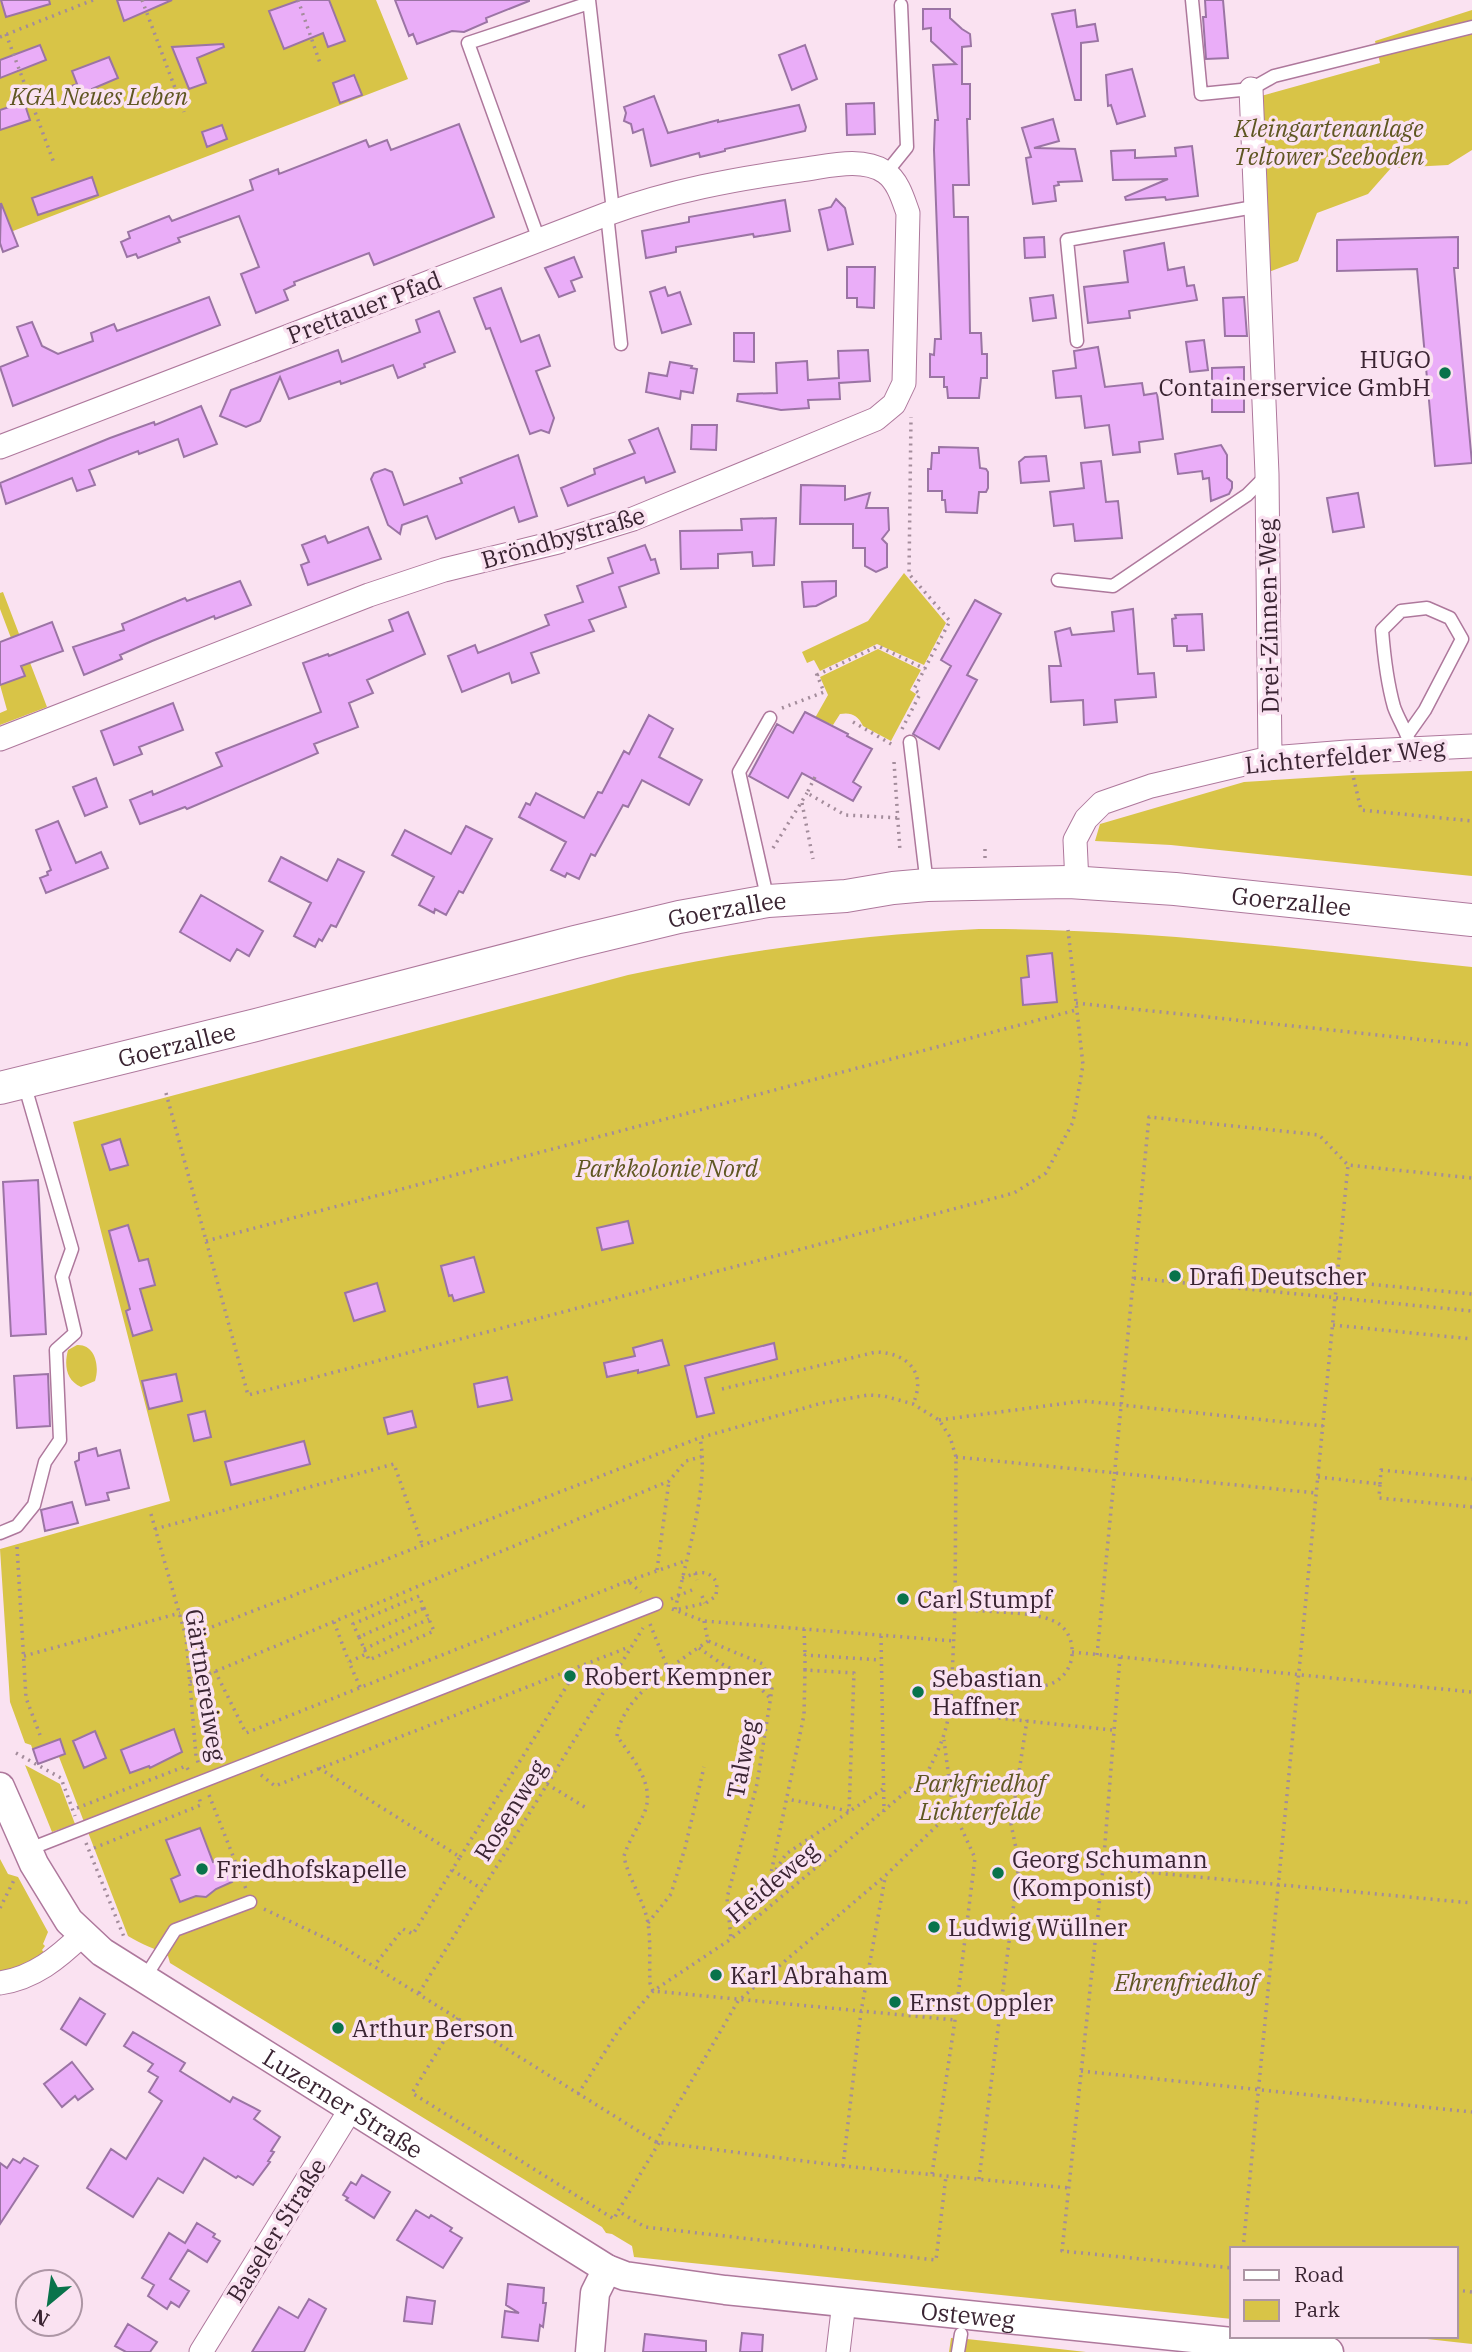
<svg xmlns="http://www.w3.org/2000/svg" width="1472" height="2352" font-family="'IBM Plex Serif',serif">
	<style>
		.green { fill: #d8c447 }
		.building { fill: #eaadf8; stroke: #9b74a4; stroke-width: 2 }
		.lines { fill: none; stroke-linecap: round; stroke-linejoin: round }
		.service-casing { stroke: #ae789c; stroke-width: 15 }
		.minor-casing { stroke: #ae789c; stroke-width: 25 }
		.tertiary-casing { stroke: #ae789c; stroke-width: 31 }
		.secondary-casing { stroke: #ae789c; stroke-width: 34 }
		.path { stroke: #a38c9b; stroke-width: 3.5; stroke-dasharray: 2 5; stroke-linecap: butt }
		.service { stroke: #fff; stroke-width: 12 }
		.minor { stroke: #fff; stroke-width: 23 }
		.tertiary { stroke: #fff; stroke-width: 28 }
		.secondary { stroke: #fff; stroke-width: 32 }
		.poi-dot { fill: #09734b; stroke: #fae2f1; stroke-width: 2.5 }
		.labels { text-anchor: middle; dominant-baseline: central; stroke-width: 7; stroke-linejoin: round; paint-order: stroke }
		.park-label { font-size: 24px; font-style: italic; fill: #5f5622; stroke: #fae2f1 }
		.street-label { font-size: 24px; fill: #3a2432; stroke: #fae2f1 }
		.poi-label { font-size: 24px; fill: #3a2432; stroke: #fae2f1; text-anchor: start }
	</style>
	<rect width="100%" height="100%" fill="#fae2f1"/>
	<path class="green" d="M0 0H376L408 79 0 236Z
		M1472 10V150L1448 165 1391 168 1368 194 1317 213 1298 261 1266 273 1261 96 1380 63 1375 41Z
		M904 573 946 623 924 665 877 644 820 671 814 660 807 663 802 652 868 621Z
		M3 592 47 707 0 725V713L7 710 0 685 25 675 0 609V593Z
		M878 649 921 670 910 690 916 694 891 741 863 726C858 715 851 712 840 714L833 725 815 718 828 695 820 677Z
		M1472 771V876L1171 845 1095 841 1100 824 1244 782 1353 775Z
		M979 929C1145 928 1308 950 1472 967V2344L1400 2336H1456V2249H1232V2319L634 2257 632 2246 612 2234 606 2233 602 2227 170 1963 168 1956C155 1948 142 1945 128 1936L59 1757 38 1764 31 1745 25 1743 10 1702 0 1549 170 1501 73 1122 628 975C744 950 860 935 979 929Z
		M77 1345C95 1344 100 1366 95 1381L81 1387C66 1380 64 1365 68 1350Z
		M25 1765 60 1784 75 1824 52 1832Z
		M0 1859 8 1874 18 1877 48 1932 43 1944 45 1946 42 1950 45 1954 31 1963 0 1973Z
		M951 2338 967 2339 1086 2352H949Z"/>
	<path class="building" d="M1 0H49L50 4 6 17Z
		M117 0H172L124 21Z
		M300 0H329L345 41 328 47 323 33 284 49 269 11Z
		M395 0H529V1L486 18 487 22 464 32 452 31 417 44 413 34 409 36Z
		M1205 0H1223L1228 58 1206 59 1203 17H1206Z
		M923 9H950V18L962 29 970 34 971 46 962 47V84H970V119H967L969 185H953L954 217H968L970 333H981L982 354H987V378H981L979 398H948L947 387H944V377H930V354L934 355 935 339H941L934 150 935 120H938L933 65 956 64 931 41V28L923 29Z
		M1075 10 1077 27 1095 24 1098 41 1081 43V100H1075L1052 14Z
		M223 44 224 47 197 58 206 83 189 89 172 47Z
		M40 45 46 60 0 78V60Z
		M805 45 817 79 792 90 779 55Z
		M109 57 118 78 92 89V96L74 102 69 87 77 84 72 71Z
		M1132 69 1145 116 1117 124 1111 105 1108 106 1106 75Z
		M354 75 362 95 340 103 333 83Z
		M654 96 668 133 718 120V122L799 105 806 127 805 131 725 149V151L700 157 699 153 651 166 643 129 633 133 631 124 624 121 626 113 624 107Z
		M24 102 30 120 0 130V110Z
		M874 103 875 134 847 135 846 104Z
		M1053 119 1059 141 1034 148 1075 149 1082 181 1058 182 1059 185 1054 186 1056 201 1033 204 1026 158 1031 157 1022 128Z
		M459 124 494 217 374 265 369 253 294 282 295 285 284 290 288 300 256 313 241 274 259 267 239 216 178 238 180 242 138 258 136 254 127 257 121 242 130 238 128 232 169 216 172 221 253 190 250 180 278 169 279 174 366 140 369 147 387 140 391 150Z
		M222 125 227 139 207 147 202 132Z
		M1192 146 1198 196 1166 200 1165 197 1126 200 1125 197 1168 179 1113 180 1111 151 1135 150V158L1176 156 1175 148Z
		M92 177 98 195 38 215 32 198Z
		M836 199 845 208 853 244 828 250 819 210 831 207Z
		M785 200 790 231 754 237 753 234 676 247V252L646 258 642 231 689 222V217Z
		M1 203 18 246 3 252 0 243Z
		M1044 237 1045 257 1025 258 1024 238Z
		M1458 237V268H1454L1472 463 1435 466 1417 269 1337 271V240Z
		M1164 243 1168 270 1184 267 1187 286 1194 285 1197 300 1129 311 1130 318 1088 323 1084 287 1128 282 1124 251Z
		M574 257 582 277 571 281 575 291 559 297 545 268Z
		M847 267H875L874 308 857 307V298H847Z
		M665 287 668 296 680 292 691 324 662 333 650 292Z
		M501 288 521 342 539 335 550 366 536 371 554 418 549 433 541 430 530 434 490 328 486 329 474 298Z
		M1053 295 1056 318 1033 321 1030 298Z
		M209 297 220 325 13 406 0 367 28 356 17 327 32 322 42 346 58 354 93 341 91 333 114 324 117 331Z
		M1244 297 1247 336H1225L1223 298Z
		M439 311 455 352 424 364 425 367 398 378 393 365 341 384 340 381 289 399 280 377 260 421 246 427 220 416 231 390 338 350 342 362 420 332 416 320Z
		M734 333H754V362L734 361Z
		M1204 340 1208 370 1190 372 1186 342Z
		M1098 347 1105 387 1142 383 1144 395 1157 393 1163 439 1139 442 1140 452 1113 455 1109 425 1085 428 1081 396 1056 398 1053 371 1076 368 1074 351Z
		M868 350 870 381 839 383 840 399 808 400 809 408 781 410 737 401 738 394 777 393 776 363 807 361 808 380 839 378 838 351Z
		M670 362 692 366 691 368 697 369 693 393 681 391 680 399 646 392 649 373 667 376Z
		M1244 367V412H1212V368Z
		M201 406 217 444 184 457 178 439 139 454 138 451 89 470 95 485 77 491 72 478 6 504 0 483 110 438 154 422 155 425Z
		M692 425H717L716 450 691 449Z
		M658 428 675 472 646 483 644 477 568 506 561 488 595 474 594 469 635 453 629 440Z
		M1221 445 1227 455V478L1232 482V488L1229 494 1211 501 1209 478 1203 479 1202 471 1178 474 1175 454Z
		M939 447 978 448 980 468 986 469 988 472V488L986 492H979L977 513 946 512 945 500H942V491H928V469H931L932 453H939Z
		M518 455 537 516 519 522 514 507 436 539 427 516 402 525 400 534 388 525 371 479 374 473 385 469 392 472 404 505 462 483 460 478Z
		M1046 456 1049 481 1021 483 1019 462 1025 457Z
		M1101 461 1106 502 1118 501 1122 538 1075 541 1073 524 1054 526 1050 492 1084 488 1081 463Z
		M801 485 845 486V500L870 493 866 508H888L889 530 882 539 887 544V567L876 572 865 566V548H853V524H800Z
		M1358 493 1364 527 1333 532 1327 498Z
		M776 518 774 565 753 566 752 552 718 554V568L681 569 680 531 742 530 741 519Z
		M368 527 381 559 308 585 301 565 309 562 302 545 325 536 328 543Z
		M645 545 651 560 655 559 659 573 619 587 626 607 589 620 594 631 531 653 539 673 512 683 509 673 462 692 448 656 475 645 478 653 549 625 545 615 583 602 577 586 613 573 608 558Z
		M240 581 251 605 215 619 214 616 152 641 120 655 122 659 84 675 73 647 124 630 122 624 185 598 187 601Z
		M836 581V596L816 606 804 607 802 582Z
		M975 600 1001 614 967 675 977 680 939 749 913 734 951 666 941 660Z
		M1133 609 1138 674 1154 673 1156 697 1115 700 1117 722 1084 725 1083 700 1051 702 1049 666H1061L1055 632 1070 628 1072 635 1114 631 1112 612Z
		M408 612 425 654 367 680 373 693 349 703 358 727 314 744 318 753 187 809 185 807 140 824 130 800 152 791 153 795 222 766 216 753 321 712 303 663 328 654 329 656 393 631 389 620Z
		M1202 614 1204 650 1187 651V646H1174L1172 619 1176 618 1175 615Z
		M52 622 63 651 21 666 25 676 0 685V642Z
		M173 703 183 730 139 747 142 754 114 765 101 731Z
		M805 712 848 734 847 736 872 749 853 782 861 787 853 801 802 773 788 798 749 776 777 724 793 733Z
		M649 715 673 729 659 757 702 780 689 805 642 780 628 807 623 805 595 856 591 854 579 879 567 873 565 877 551 870 566 842 519 817 526 803 530 805 536 793 584 818 598 792 602 793 624 751 629 754Z
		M96 778 107 807 85 816 73 787Z
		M58 821 76 863 101 852 108 868 46 893 40 878 48 875 47 872 51 870 36 830Z
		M466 826 492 839 463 893 459 891 446 915 435 909 434 913 419 905 434 877 392 855 405 830 451 854Z
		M281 857 327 881 338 859 364 872 336 927 331 925 322 941 319 939 315 947 294 936 311 903 269 881Z
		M201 895 263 931 249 956 237 949 230 961 180 932Z
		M1052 953 1057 1002 1023 1005 1021 978 1029 977 1027 956Z
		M120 1139 128 1165 110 1170 102 1145Z
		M38 1180 46 1334 11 1336 3 1182Z
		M628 1221 633 1243 602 1250 597 1228Z
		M128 1225 139 1261 148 1259 155 1285 140 1289 152 1330 133 1336 126 1311 130 1309 109 1231Z
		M474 1257 484 1292 454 1301 452 1295 449 1296 441 1266Z
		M377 1283 385 1311 354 1321 345 1293Z
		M662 1340 669 1365 638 1373V1370L607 1377 604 1363 635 1356 633 1348Z
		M774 1343 777 1359 705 1378 714 1413 697 1417 685 1366Z
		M48 1374 50 1426 17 1428 14 1376Z
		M176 1374 182 1401 149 1409 142 1381Z
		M507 1377 512 1400 478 1407 474 1384Z
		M205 1411 211 1437 194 1441 188 1415Z
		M412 1411 416 1427 388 1434 384 1418Z
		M304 1441 310 1464 231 1485 225 1462Z
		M96 1448 98 1456 120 1450 129 1488 107 1493 109 1500 86 1505 75 1462 79 1460V1453Z
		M72 1502 78 1523 45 1531 41 1510Z
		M174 1729 182 1752 150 1768 149 1766 130 1773 121 1750Z
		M95 1731 106 1758 84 1768 73 1741Z
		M60 1739 65 1754 38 1764 33 1749Z
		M200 1828 213 1862 223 1859 232 1882 216 1889 206 1897 196 1896 180 1902 171 1879 180 1875 166 1840Z
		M80 1998 105 2014 86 2045 61 2029Z
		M133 2032 185 2063 180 2071 230 2102 233 2097 260 2111 254 2119 280 2137 271 2151 274 2152 268 2161 270 2162 253 2185 238 2176 236 2178 204 2158 183 2193 158 2178 133 2217 87 2188 111 2149 126 2159 162 2101 149 2092 158 2077 148 2071 153 2064 124 2046Z
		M72 2062 93 2089 78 2100 75 2096 62 2107 44 2084Z
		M24 2158 38 2166 0 2224V2163L7 2168 13 2159 20 2163Z
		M362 2175 390 2192 374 2218 346 2200 348 2198 343 2195 351 2182 356 2185Z
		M416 2210 429 2218 431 2215 452 2228 450 2231 462 2238 443 2268 397 2240Z
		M197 2223 215 2234 213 2237 220 2241 207 2262 188 2250 170 2279 189 2291 179 2307 171 2302 167 2309 148 2296 154 2285 142 2278 169 2233 185 2243Z
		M508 2284 544 2288 543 2303H546L543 2327 540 2325 538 2341 502 2337 505 2311 519 2313 506 2305Z
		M407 2297 435 2301 432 2324 404 2321Z
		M309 2299 326 2309 304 2352H252L279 2307 298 2318Z
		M128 2324 157 2342 150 2352H126L115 2346Z
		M742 2333 763 2335 762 2352H740Z
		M645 2334 706 2341V2352H643Z"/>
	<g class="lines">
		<g class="service-casing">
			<path id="service" d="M589 0 613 211
				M1192 0 1201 94 1251 89 1274 76 1472 27
				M886 173 907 147 901 5
				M607 214 621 344
				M539 240 468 43 589 3
				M1077 341 1067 240 1254 207
				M1058 580 1113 586 1247 495 1267 475
				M1408 734 1425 710 1462 639 1450 618 1427 608 1401 611 1382 630C1384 656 1387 682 1394 707 1399 721 1408 733 1411 748
				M910 742 927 885
				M768 901 739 772 770 718
				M0 1533 17 1526 34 1505 45 1462 60 1440 56 1350 75 1333 62 1277 72 1249 24 1083
				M27 1850 656 1604
				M144 1979 175 1930 250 1902
				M958 2352 961 2334"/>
		</g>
		<g class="minor-casing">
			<path id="minor" d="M1251 89 1267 474 1270 758
				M0 447 607 214C670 191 734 179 800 170 826 167 861 156 885 172 898 181 903 199 908 213L904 383 894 404 876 419 633 519 558 542 444 570 369 595 0 739
				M1077 883 1075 840 1086 819 1102 803 1151 786 1270 758 1347 752 1472 746
				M0 1983C34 1978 58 1958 82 1935
				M201 2352 352 2107
				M838 2352 844 2302"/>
		</g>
		<g class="tertiary-casing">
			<g id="tertiary">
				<path id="s1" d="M0 1787 34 1864 69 1921 102 1952 607 2269 625 2276 725 2290 1329 2352"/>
				<path d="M590 2352 595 2293 607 2269"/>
			</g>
		</g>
		<g class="secondary-casing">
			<g id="secondary">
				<path id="s2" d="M0 1088 256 1025 575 942 679 917 768 901 846 896 893 888 927 885 1069 882 1175 889 1472 920"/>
			</g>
		</g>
		<path class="path" d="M142 0 184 112
			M298 0 320 63
			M6 34 54 163
			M0 37 93 0
			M817 675 878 646 925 669
			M782 708 824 692 815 670
			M853 722 893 745
			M902 729 920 694 914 689 950 621 909 574 911 417
			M894 762 900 851
			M1352 771 1361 810 1472 821
			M815 777 807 793 845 815 900 818
			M802 803 813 859
			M773 848 807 793
			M985 858V846
			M1076 1003 1472 1045
			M166 1093 248 1395 1014 1193 1046 1173 1073 1122 1083 1065 1068 930
			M206 1241 1076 1010
			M1134 1278 1472 1311
			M1337 1281 1472 1294
			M1333 1325 1472 1339
			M722 1389 876 1352C908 1353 927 1373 913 1404
			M939 1420 1083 1401 1323 1426
			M956 1457 1316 1493
			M1318 1477 1380 1484 1379 1498 1472 1507
			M1380 1484 1381 1470 1472 1479
			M151 1514 186 1637 196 1756 199 1765
			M155 1529 394 1464 422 1544
			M17 1547 26 1698 40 1735
			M657 1570 669 1481
			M695 1573 697 1580
			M682 1578C696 1573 708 1567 717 1583L716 1596 706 1603 675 1610C685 1563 710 1484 700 1438
			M628 1581 685 1561
			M702 1596 705 1603
			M671 1599 692 1590
			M424 1608 434 1631 369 1660 359 1637Z
			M672 1609 704 1621 954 1641
			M955 1609C979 1612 1031 1611 1051 1620 1063 1624 1071 1635 1072 1648 1074 1667 1061 1684 1042 1686 1020 1689 976 1681 952 1678Z
			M704 1621 708 1641 763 1664 772 1689 757 1784 727 1898 731 1939
			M334 1622 349 1662
			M650 1624 668 1669 684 1686
			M804 1629 805 1655
			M881 1636 884 1812
			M186 1637 699 1438 822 1403 868 1395 884 1396 913 1404 939 1420 950 1437 956 1457 955 1609
			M359 1637 353 1624 419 1596 424 1608
			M708 1641C678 1662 622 1696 617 1736 632 1758 655 1783 645 1811 639 1826 629 1840 624 1856 627 1876 644 1900 648 1923 651 1942 649 1964 650 1983L653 1991 955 2020
			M699 1648 722 1664 751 1679 771 1699
			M364 1649 429 1619
			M1072 1652 1472 1692
			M1097 1655 1149 1117 1319 1135 1348 1165 1472 1178
			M24 1656 180 1613
			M1120 1657 1103 1868 1062 2251 1232 2268
			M805 1670V1655L881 1660
			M215 1671 246 1733 628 1581 641 1592
			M190 1682 669 1481 686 1461 704 1456
			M360 1687 349 1662 366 1654
			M950 1713 1112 1730
			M16 1753 61 1778 75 1816
			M319 1768 460 1857 413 1934 403 1929 374 1966
			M261 1775 275 1786 629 1647
			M547 1784 588 1809
			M209 1795 246 1889
			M77 1808 186 1766 189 1771
			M86 1843 124 1937
			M94 1848 201 1805 199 1797
			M460 1857 578 1668
			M1103 1868 1472 1903
			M452 1870 482 1889
			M770 1878 804 1715 805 1670 854 1673 849 1811 787 1799
			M757 1899 786 1854 883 1789
			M0 1908 15 1878
			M264 1909 338 1944 656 2142 843 2166 1069 2188
			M648 1923 671 1894 685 1848 704 1767
			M419 1993 643 1628
			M458 2018 412 2093 614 2219 618 2211
			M1081 2071 1472 2112
			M578 2094 619 2030 653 1991 731 1939 926 1775C946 1736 950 1722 952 1678
			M656 2142 738 2001 886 1875 953 1810
			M659 2143 618 2211 645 2227 936 2260 946 2176
			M843 2166 861 2012 885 1878
			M932 2174 955 2020 975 1858 953 1810 944 1740
			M979 2179 1019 1863 1011 1824 1027 1720
			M1243 2249 1348 1165
			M1456 2290 1472 2292"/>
		<use href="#service" class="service"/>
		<use href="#minor" class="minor"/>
		<use href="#tertiary" class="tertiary"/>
		<use href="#secondary" class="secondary"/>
	</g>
	<g class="poi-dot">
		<circle cx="1445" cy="373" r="7"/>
		<circle cx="1175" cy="1276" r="7"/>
		<circle cx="903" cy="1599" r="7"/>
		<circle cx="570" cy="1676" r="7"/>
		<circle cx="918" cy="1692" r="7"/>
		<circle cx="202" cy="1869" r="7"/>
		<circle cx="998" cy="1873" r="7"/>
		<circle cx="934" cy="1927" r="7"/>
		<circle cx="716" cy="1975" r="7"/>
		<circle cx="895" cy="2002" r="7"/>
		<circle cx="338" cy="2028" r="7"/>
	</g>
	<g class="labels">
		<g class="park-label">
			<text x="99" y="96">KGA Neues Leben</text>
			<text x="1329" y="128">Kleingartenanlage<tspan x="1329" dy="28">Teltower Seeboden</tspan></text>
			<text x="667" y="1168">Parkkolonie Nord</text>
			<text x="980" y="1783">Parkfriedhof<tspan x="980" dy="28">Lichterfelde</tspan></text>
			<text x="1186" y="1982">Ehrenfriedhof</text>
		</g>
		<g class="street-label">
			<text transform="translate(364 307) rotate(-21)">Prettauer Pfad</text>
			<text transform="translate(563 537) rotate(-16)">Bröndbystraße</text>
			<text transform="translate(1268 616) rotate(-91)">Drei-Zinnen-Weg</text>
			<text transform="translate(1345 756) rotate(-5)">Lichterfelder Weg</text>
			<text stroke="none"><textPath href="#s2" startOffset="1316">Goerzallee</textPath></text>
			<text stroke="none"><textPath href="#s2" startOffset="749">Goerzallee</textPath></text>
			<text stroke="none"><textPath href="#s2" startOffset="182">Goerzallee</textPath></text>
			<text transform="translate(206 1685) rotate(81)">Gärtnereiweg</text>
			<text transform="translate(742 1759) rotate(-79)">Talweg</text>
			<text transform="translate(510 1810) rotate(-58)">Rosenweg</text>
			<text transform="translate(772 1882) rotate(-40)">Heideweg</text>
			<text stroke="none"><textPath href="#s1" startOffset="481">Luzerner Straße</textPath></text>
			<text transform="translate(276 2230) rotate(-58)">Baseler Straße</text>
			<text stroke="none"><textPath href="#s1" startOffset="1157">Osteweg</textPath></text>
		</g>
		<g class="poi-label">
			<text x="1431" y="359" text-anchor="end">HUGO<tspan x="1431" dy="28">Containerservice GmbH</tspan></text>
			<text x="1189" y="1276">Drafi Deutscher</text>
			<text x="917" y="1599">Carl Stumpf</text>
			<text x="584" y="1676">Robert Kempner</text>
			<text x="932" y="1678">Sebastian<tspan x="932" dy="28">Haffner</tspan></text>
			<text x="1012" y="1859">Georg Schumann<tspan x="1012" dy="28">(Komponist)</tspan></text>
			<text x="216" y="1869">Friedhofskapelle</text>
			<text x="948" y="1927">Ludwig Wüllner</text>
			<text x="730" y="1975">Karl Abraham</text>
			<text x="909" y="2002">Ernst Oppler</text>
			<text x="352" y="2028">Arthur Berson</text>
		</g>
	</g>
	<rect x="1230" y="2247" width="228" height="91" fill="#fae2f1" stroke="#ad96a5" stroke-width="2"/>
	<rect x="1244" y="2270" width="35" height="10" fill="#ffffff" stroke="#ad96a5" stroke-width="2"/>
	<text x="1294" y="2282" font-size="21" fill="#3a2432">Road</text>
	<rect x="1244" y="2300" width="35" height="21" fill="#d8c447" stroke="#ad96a5" stroke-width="2"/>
	<text x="1294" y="2317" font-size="21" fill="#3a2432">Park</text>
	<g transform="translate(49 2303) rotate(209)"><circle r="33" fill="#fae2f1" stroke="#ad96a5" stroke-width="2"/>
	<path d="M0-5L12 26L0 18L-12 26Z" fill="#09734b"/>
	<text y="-10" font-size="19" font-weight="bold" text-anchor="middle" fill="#3a2432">N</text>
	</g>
</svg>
